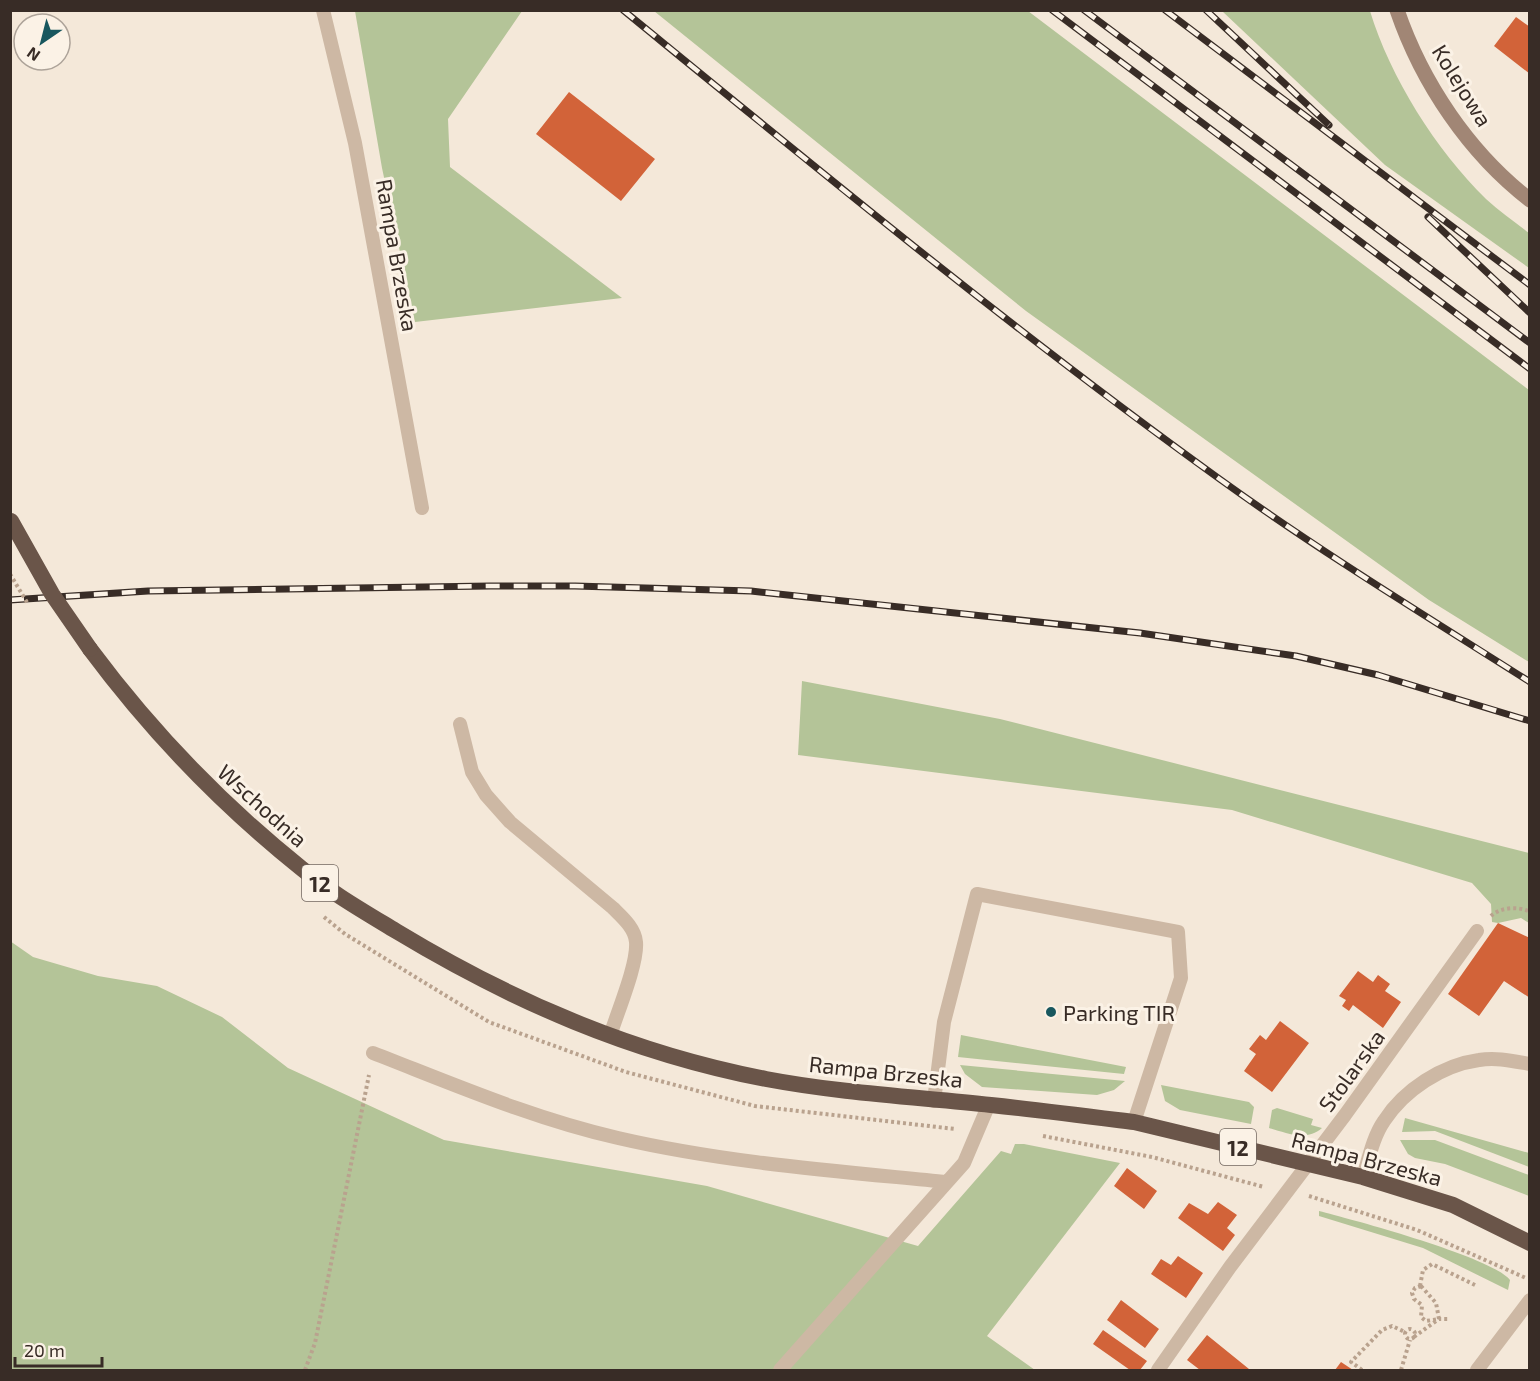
<svg xmlns="http://www.w3.org/2000/svg" width="1540" height="1381" font-family="'Exo 2',sans-serif">
	<style>
		.green { fill: #b4c498 }
		.building { fill: #d26339 }
		.lines { fill: none; stroke-linecap: round; stroke-linejoin: round }
		.path { stroke: #b9a28e; stroke-width: 4; stroke-dasharray: 3 3; stroke-linecap: butt }
		.service { stroke: #cdb8a4; stroke-width: 14 }
		.secondary { stroke: #a18675; stroke-width: 15 }
		.trunk { stroke: #6a5549; stroke-width: 16 }
		.rail-casing { stroke: #382c26; stroke-width: 7 }
		.rail { stroke: #fbf2e6; stroke-width: 4.5; stroke-dasharray: 14; stroke-linecap: butt }
		.path-bridge { stroke: #b9a28e; stroke-width: 4; stroke-dasharray: 3 3; stroke-linecap: butt }
		.trunk-bridge { stroke: #6a5549; stroke-width: 16 }
		.poi-dot { fill: #18575e; stroke: #fbf2e6; stroke-width: 2 }
		.labels { text-anchor: middle; dominant-baseline: central; stroke-width: 6; stroke-linejoin: round; paint-order: stroke }
		.shield { fill: #fbf2e6; stroke: #726760; stroke-width: 1.5 }
		.shield-label { font-size: 21px; font-weight: bold; fill: #382c26 }
		.street-label { font-size: 22px; fill: #382c26; stroke: #fbf2e6 }
		.poi-label { font-size: 22px; fill: #382c26; stroke: #fbf2e6; text-anchor: start }
	</style>
	<rect width="100%" height="100%" fill="#f4e8d9"/>
	<path class="green" d="M355 11H522L448 119 450 167 622 298 415 322 382 168Z
		M654 11H1028L1529 390V662L1429 600 1026 311Z
		M1222 11H1370C1390 77 1436 150 1486 199 1499 211 1515 222 1529 233V268L1385 165Z
		M802 681 1000 719 1529 853V923L1521 918 1498 923 1492 922 1491 904 1472 883 1232 810 798 755Z
		M10 941 33 957 98 976 157 986 222 1017 288 1068 444 1140 707 1186 918 1246 1001 1151 1011 1154 1015 1144H1024L1120 1163 987 1336 1035 1370H11Z
		M961 1035 1126 1067 1124 1074 958 1057Z
		M960 1065 1125 1081 1114 1090 1097 1095 982 1087 965 1074Z
		M1161 1085 1249 1102 1254 1107 1251 1124 1180 1110 1165 1101Z
		M1277 1108 1313 1119 1311 1125 1322 1128C1306 1142 1287 1133 1269 1128L1272 1110Z
		M1405 1118 1529 1153V1167L1435 1131 1402 1132Z
		M1400 1140H1435L1529 1175V1196L1445 1164 1415 1158 1408 1154Z
		M1319 1211C1354 1220 1492 1257 1510 1280L1508 1290 1423 1248 1319 1216Z"/>
	<path class="building" d="M1516 17 1530 27V74L1494 46Z
		M569 92 655 159 621 201 536 134Z
		M1498 923 1530 938V998L1504 981 1479 1016 1448 994Z
		M1358 971 1373 982 1378 975 1390 984 1385 991 1401 1002 1383 1028 1353 1005 1349 1011 1342 1006 1346 1000 1339 996Z
		M1280 1021 1309 1043 1272 1092 1244 1071 1256 1054 1249 1049 1260 1035 1266 1040Z
		M1127 1168 1157 1191 1144 1209 1114 1186Z
		M1218 1202 1237 1215 1227 1228 1235 1235 1223 1251 1178 1218 1189 1203 1208 1214Z
		M1178 1256 1203 1273 1186 1298 1151 1274 1161 1259 1171 1265Z
		M1121 1300 1159 1329 1145 1348 1107 1320Z
		M1103 1330 1147 1361 1140 1370H1130L1093 1344Z
		M1207 1335 1249 1369 1248 1370H1200L1187 1360Z
		M1341 1362 1353 1370H1335Z"/>
	<g class="lines">
		<path class="path" d="M1491 916C1500 907 1519 906 1530 912
			M324 917 345 934 489 1022 626 1072 755 1106 955 1129
			M1043 1136 1152 1157 1264 1187
			M1309 1196 1417 1230 1526 1278
			M1420 1286 1423 1270 1432 1264 1475 1285
			M1421 1286 1436 1303 1439 1319 1426 1321 1421 1317 1422 1305 1414 1299 1412 1293 1415 1288Z
			M1405 1334a5 5 0 1 1 10 0a5 5 0 1 1-10 0Z
			M1414 1337 1439 1319H1449
			M305 1370 315 1343 369 1075
			M1362 1370 1351 1362 1382 1330 1392 1326 1405 1332
			M1401 1370 1410 1340"/>
		<path class="service" d="M323 10 355 143 422 508
			M460 724 472 772 486 795 510 822 613 908C622 917 635 928 636 942 638 964 617 1013 610 1036
			M373 1053C453 1084 534 1119 618 1138 726 1163 837 1171 947 1182
			M934 1101 944 1022 977 894 1178 932 1181 978 1134 1122
			M1363 1177C1369 1158 1373 1137 1384 1121 1404 1090 1442 1065 1479 1060 1496 1057 1513 1061 1530 1064
			M780 1370 964 1163 989 1104
			M1158 1370 1230 1267 1345 1115 1477 931
			M1477 1370 1530 1300"/>
		<path class="secondary" d="M1397 10C1422 83 1469 153 1530 200"/>
		<path class="trunk" d="M90 649C151 731 221 804 301 868 330 892 363 911 396 931 512 1001 631 1053 766 1079 840 1093 916 1097 991 1105 1039 1110 1086 1116 1134 1122L1363 1177 1453 1205 1530 1243"/>
		<g class="rail-casing">
			<path id="rail" d="M623 10C820 171 1015 332 1221 480 1321 552 1426 616 1530 682
				M1052 10 1530 369
				M1084 10 1530 343
				M1165 10 1530 285
				M1206 10 1329 125
				M1428 217 1530 313
				M10 600 148 591 490 586H575L751 591 1140 633 1296 656 1378 675 1530 721"/>
		</g>
		<use href="#rail" class="rail"/>
		<path class="path-bridge" d="M10 574 28 604"/>
		<path class="trunk-bridge" d="M11 521 52 594 90 649"/>
	</g>
	<circle class="poi-dot" cx="1051" cy="1012" r="6"/>
	<g class="labels">
		<g class="shield">
			<rect x="302" y="865" width="36" height="36" rx="4.5"/>
			<rect x="1220" y="1129" width="36" height="36" rx="4.5"/>
		</g>
		<g class="shield-label">
			<text x="320" y="883">12</text>
			<text x="1238" y="1147">12</text>
		</g>
		<g class="street-label">
			<text transform="translate(1463 85) rotate(58)">Kolejowa</text>
			<text transform="translate(398 255) rotate(80)">Rampa Brzeska</text>
			<text transform="translate(263 805) rotate(42)">Wschodnia</text>
			<text transform="translate(1351 1070) rotate(-54)">Stolarska</text>
			<text transform="translate(886 1071) rotate(6)">Rampa Brzeska</text>
			<text transform="translate(1367 1158) rotate(15)">Rampa Brzeska</text>
		</g>
		<g class="poi-label">
			<text x="1063" y="1012">Parking TIR</text>
		</g>
	</g>
	<rect width="1540" height="1381" fill="none" stroke="#382c26" stroke-width="24"/>
	<g transform="translate(42 42) rotate(215)"><circle r="28" fill="#fbf2e6" stroke="#ada399" stroke-width="1.5"/>
	<path d="M0-4.5L10 22L0 15L-10 22Z" fill="#18575e"/>
	<text y="-9" font-size="16" font-weight="bold" text-anchor="middle" fill="#382c26">N</text>
	</g>
	<path d="M15 1357v9h87v-9" fill="none" stroke="#382c26" stroke-width="3"/>
	<text x="24" y="1357" font-size="18" fill="#382c26" stroke="#fbf2e6" stroke-width="4.5" paint-order="stroke">20 m</text>
</svg>
